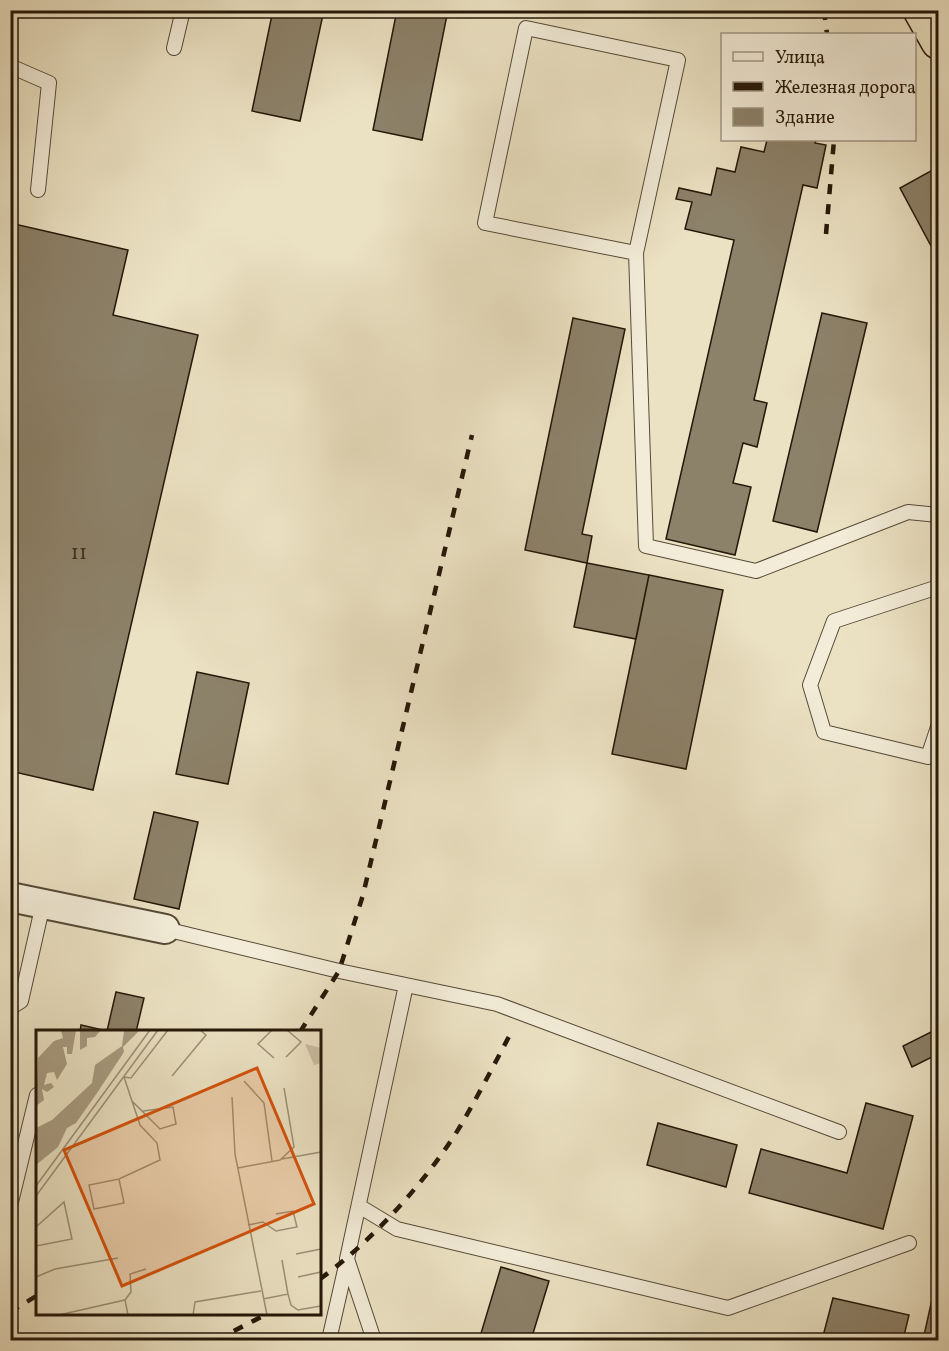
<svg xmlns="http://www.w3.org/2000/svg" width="949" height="1351" font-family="Vollkorn,serif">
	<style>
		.building { fill: #8c8169; stroke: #251708; stroke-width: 1.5 }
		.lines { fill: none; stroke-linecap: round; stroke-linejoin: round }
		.service-casing { stroke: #564a37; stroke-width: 16 }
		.minor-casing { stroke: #564a37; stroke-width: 32 }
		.trunk-casing { stroke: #251708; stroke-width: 36 }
		.service { stroke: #f2ecd8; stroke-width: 14 }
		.minor { stroke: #f2ecd8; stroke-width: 28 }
		.trunk { stroke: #ebe2c3; stroke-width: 33 }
		.rail { stroke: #251708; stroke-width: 4.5; stroke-dasharray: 10 10; stroke-linecap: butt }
		.labels { text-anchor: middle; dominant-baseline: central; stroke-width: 5; stroke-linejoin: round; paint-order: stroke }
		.number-label { font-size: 21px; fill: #3f3220 }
		.inset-road { fill: none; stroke: #9c9178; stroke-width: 1.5 }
		.view { fill: #d4520c; fill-opacity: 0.15; stroke: #d4520c; stroke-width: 3 }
		.inset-edge { fill: none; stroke: #251708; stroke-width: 3 }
	</style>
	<rect width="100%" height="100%" fill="#ebe2c3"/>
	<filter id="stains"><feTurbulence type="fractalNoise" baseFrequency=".00333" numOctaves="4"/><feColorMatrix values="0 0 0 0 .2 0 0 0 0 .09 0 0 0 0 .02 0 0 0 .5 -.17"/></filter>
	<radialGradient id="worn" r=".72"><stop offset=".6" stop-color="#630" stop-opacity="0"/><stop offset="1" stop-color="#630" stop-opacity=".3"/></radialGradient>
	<path class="building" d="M273 10H324L300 121 252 111Z
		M397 10H448L422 140 373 130Z
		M767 140H816L815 143 826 145 817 188 803 185 754 400 767 403 757 447 743 443 733 483 751 487 735 555 666 539 734 240 685 229 692 202 676 199 679 188 711 195 717 168 735 172 741 147 764 152Z
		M938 167V259L900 188Z
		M10 223 128 250 113 315 198 335 93 790 10 771Z
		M822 313 867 323 817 532 773 521Z
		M573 318 625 329 582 534 592 536 587 563 525 550Z
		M587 563 649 575 636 639 574 627Z
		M649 575 723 590 686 769 612 754Z
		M197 672 249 683 228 784 176 774Z
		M154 812 198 822 179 909 134 899Z
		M116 992 144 998 136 1032H80L81 1025 107 1031Z
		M931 1032 938 1047V1054L912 1067 903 1046Z
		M866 1103 913 1116 883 1229 749 1193 761 1149 847 1173Z
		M658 1123 737 1145 726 1187 647 1165Z
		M501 1267 549 1281 531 1340H479Z
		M938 1272V1340H923Z
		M833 1298 909 1315 903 1340H822Z"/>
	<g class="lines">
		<g class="service-casing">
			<path id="service" d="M174 48 183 10
				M10 66 49 83 38 190
				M636 253 485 223 526 28 678 60 636 253 646 546 756 571 908 512 938 515
				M938 587 834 621 810 685 824 732 928 757 938 727
				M165 929 339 971 497 1004 839 1132
				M10 1008 21 1001 43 904
				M10 1206 37 1095
				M359 1206 397 1229 728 1308 909 1243
				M329 1340 347 1261
				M374 1340 347 1259 406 985"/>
		</g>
		<g class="minor-casing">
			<path id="minor" d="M10 897 165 929"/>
		</g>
		<g class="trunk-casing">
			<path id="trunk" d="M920 10 938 42"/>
		</g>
		<use href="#service" class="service"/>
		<use href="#minor" class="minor"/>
		<use href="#trunk" class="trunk"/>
		<path class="rail" d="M824 10 827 34
			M826 234 834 140
			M300 1032 339 971 363 895 472 435
			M320 1279C372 1241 427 1181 461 1125 479 1094 496 1061 513 1029
			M10 1312 38 1295
			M216 1340 267 1314"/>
	</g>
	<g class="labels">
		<g class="number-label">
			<text x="79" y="553">11</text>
		</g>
	</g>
	<g transform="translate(36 1030)">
		<rect width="285" height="285" fill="#ebe2c3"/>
		<path d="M269 14 285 18V33L278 35Z" fill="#c9bfa3"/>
		<path d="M25 0H40L36 24H31V17H27L31 34 21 50 18 42 11 43 8 55 15 53 18 57 11 62 6 59 8 70 0 76 2 28 18 11 27 8ZM44 0H65L59 7 51 8V16L44 20ZM104 0 87 17 88 22 61 63 40 93 31 98 22 117 0 135V98L16 90 56 53 59 35 86 16 88 1Z" fill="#a89d83"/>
		<path class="inset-road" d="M236 0 222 14 238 28M250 27 265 12 251 0M136 46 170 5 164 0M208 51 228 73 236 131M196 67 199 124 231 285M107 81 137 77 140 94 124 99 96 71 88 47 95 48 132 0M246 129 285 122M202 138 244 130 258 117 248 58M83 149 88 173 58 179 53 155 83 149 124 130 121 113 104 95 96 71M0 156 114 0M0 166 122 0M212 195 227 192 240 201 261 197 257 181 240 184M0 197 28 172 36 209 0 216M260 224 285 219M246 230 252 264M0 247 19 239 82 228M262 247 285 242M227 269 252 264 255 275 262 280 285 276M89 270 95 262 94 244 110 239M23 285 89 270 92 285M157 285 159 272 225 261"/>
		<path class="view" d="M221 38 278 174 86 256 28 120Z"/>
		<rect width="285" height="285" class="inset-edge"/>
	</g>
	<rect width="949" height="1351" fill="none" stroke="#ebe2c3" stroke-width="36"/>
	<rect x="12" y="12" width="925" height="1327" fill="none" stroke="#251708" stroke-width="3"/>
	<rect x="18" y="18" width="913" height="1315" fill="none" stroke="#251708" stroke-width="1.5"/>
	<rect x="721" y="33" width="195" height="108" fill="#f2ecd8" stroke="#a09785" stroke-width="1.5"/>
	<rect x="733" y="52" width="30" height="9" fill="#f2ecd8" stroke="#a09785" stroke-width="1.5"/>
	<text x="775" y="63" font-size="18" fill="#251708">Улица</text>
	<rect x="733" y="82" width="30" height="9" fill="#251708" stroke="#a09785" stroke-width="1.5"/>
	<text x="775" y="93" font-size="18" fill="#251708">Железная дорога</text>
	<rect x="733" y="108" width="30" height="18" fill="#8c8169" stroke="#a09785" stroke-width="1.5"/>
	<text x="775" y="123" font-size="18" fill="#251708">Здание</text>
	<rect width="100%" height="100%" filter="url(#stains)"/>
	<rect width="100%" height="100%" fill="url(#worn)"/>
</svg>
